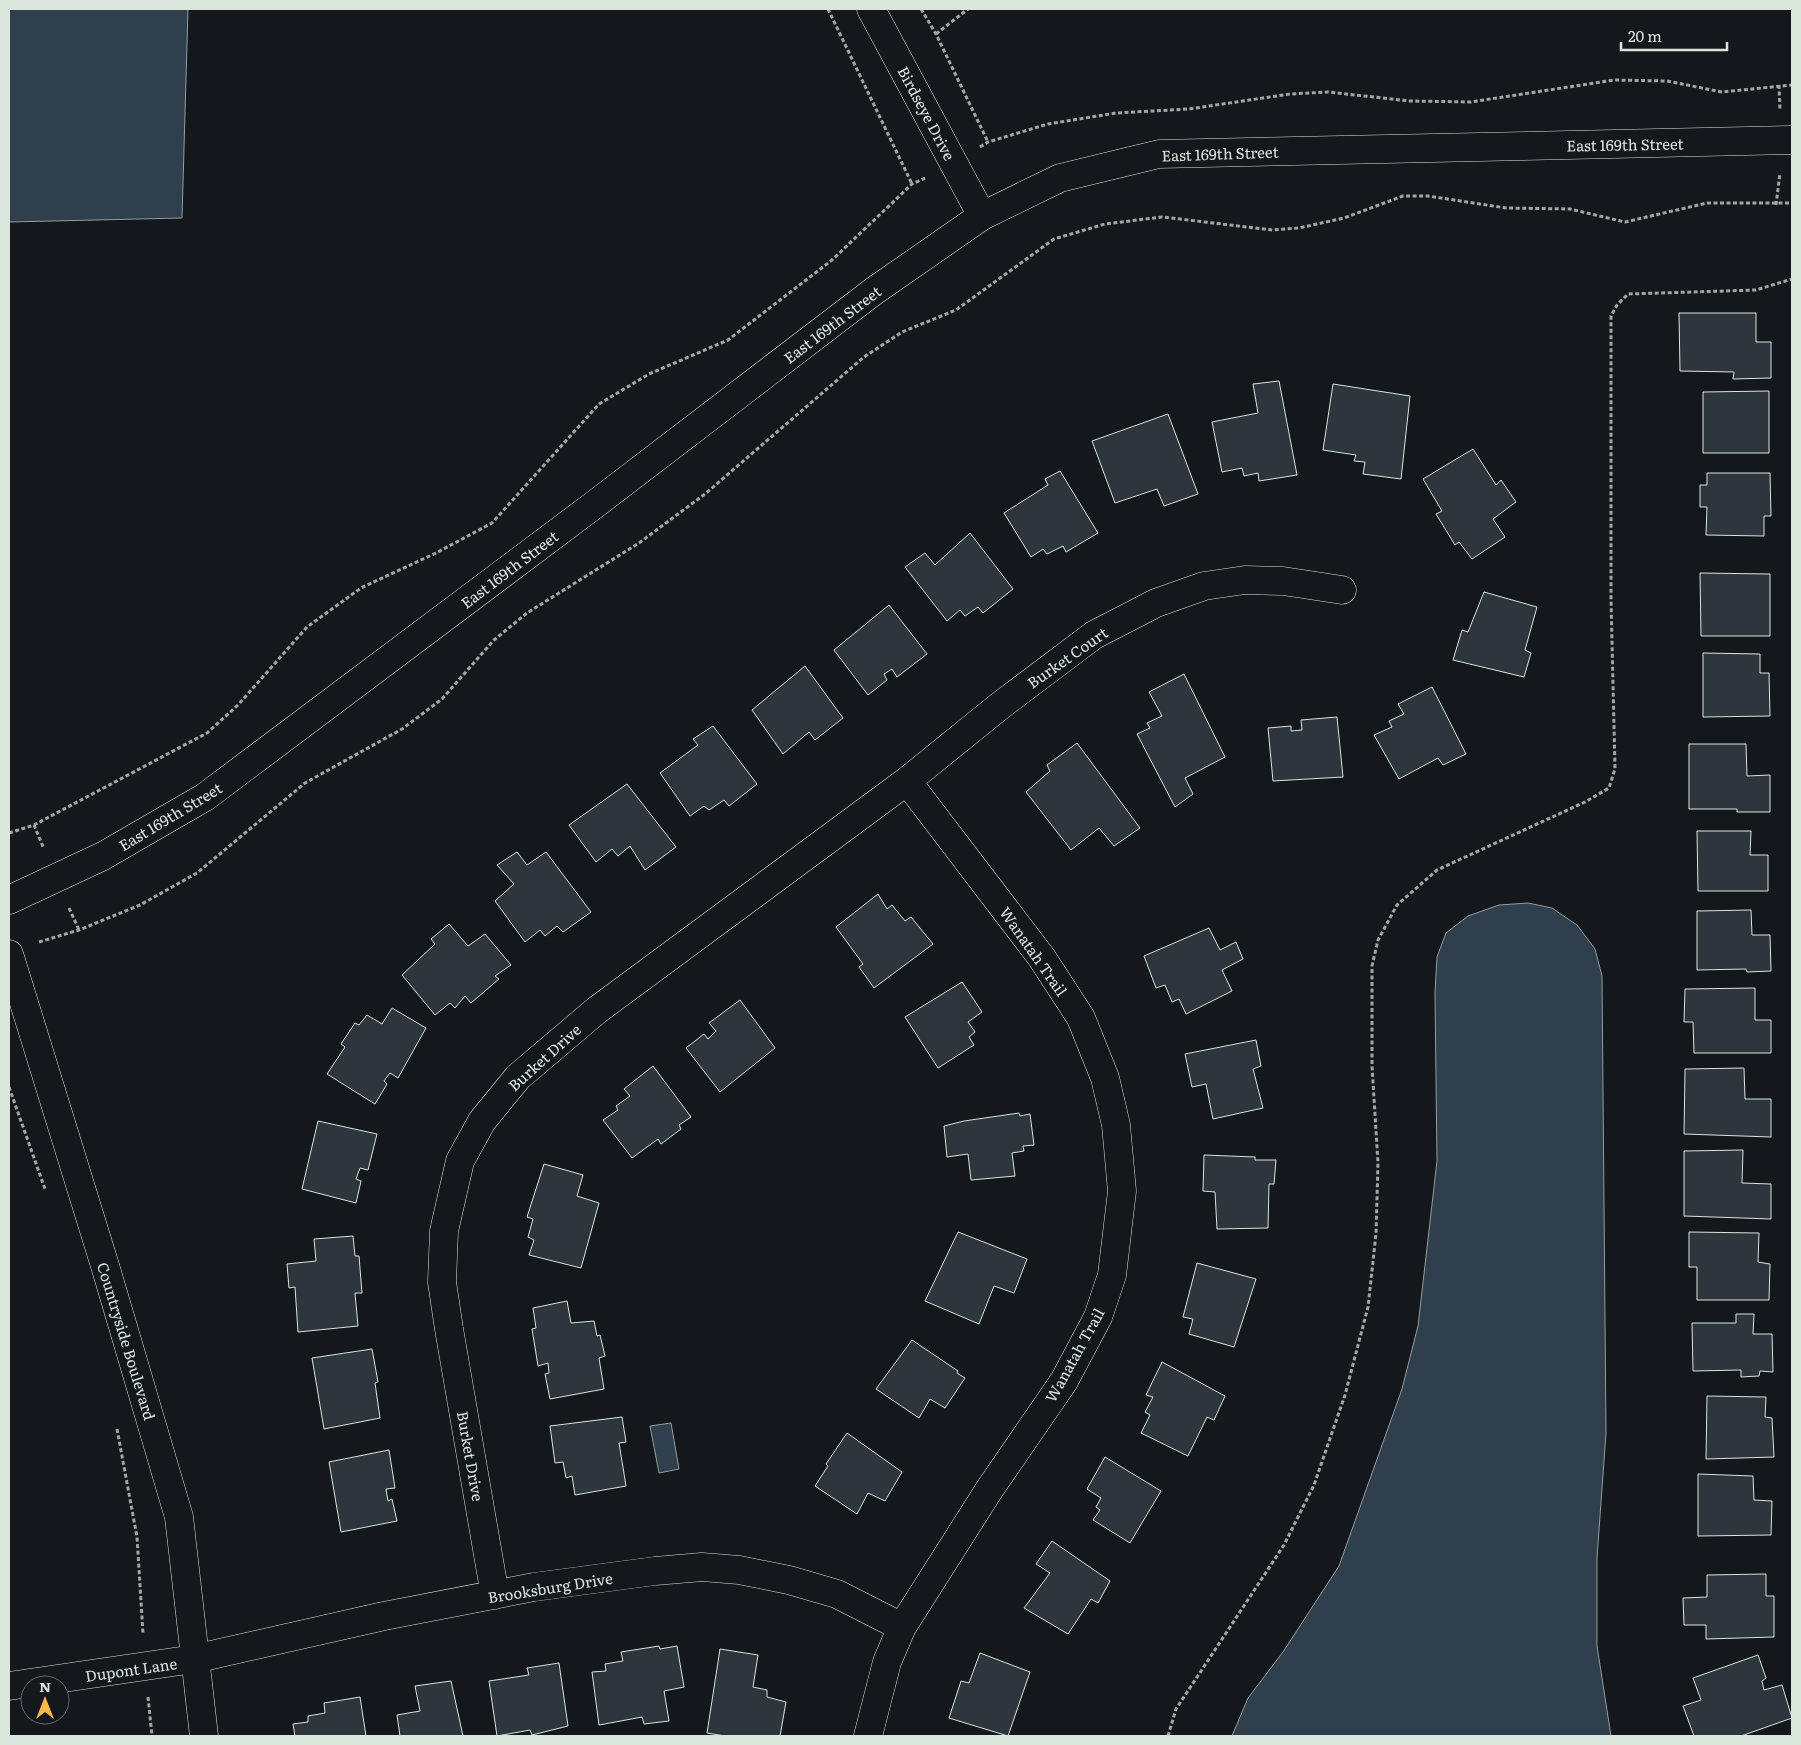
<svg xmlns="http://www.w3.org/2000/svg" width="1801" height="1745" font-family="Literata,serif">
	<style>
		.water { fill: #2f3f4d; stroke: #939e99 }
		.building { fill: #2c363c; stroke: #d8e6dc }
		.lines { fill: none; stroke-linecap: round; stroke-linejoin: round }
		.minor-casing { stroke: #d8e6dc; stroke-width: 29 }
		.tertiary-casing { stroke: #d8e6dc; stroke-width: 29 }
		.path { stroke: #9da8a2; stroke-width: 3; stroke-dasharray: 4 2.5; stroke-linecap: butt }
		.minor { stroke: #14181c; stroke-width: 28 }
		.tertiary { stroke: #14181c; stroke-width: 28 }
		.labels { text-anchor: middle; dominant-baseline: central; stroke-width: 4; stroke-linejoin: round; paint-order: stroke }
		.street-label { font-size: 15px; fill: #d8e6dc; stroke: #14181c }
	</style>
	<rect width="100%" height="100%" fill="#14181c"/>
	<path class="water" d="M9 9H188L182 218 9 222Z
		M1528 903 1552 908 1577 925 1595 949 1602 976 1606 1433 1597 1558V1646L1611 1736H1232L1248 1698 1283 1652 1339 1566 1402 1389 1418 1326 1437 1161 1435 993 1437 957 1446 933 1468 916 1499 905Z
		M671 1423 679 1469 659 1473 650 1426Z"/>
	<path class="building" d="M1679 313H1756V342H1771V378L1733 379 1734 372 1680 371Z
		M1279 381 1297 475 1259 481 1258 473 1244 476 1242 468 1222 472 1212 422 1258 413 1253 384Z
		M1333 384 1410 396 1401 479 1363 474 1365 462 1354 461 1356 455 1323 450Z
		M1769 391V453H1703V392Z
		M1168 414 1198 494 1164 506 1157 489 1115 503 1092 441Z
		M1473 449 1496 485 1501 480 1516 502 1493 519 1505 537 1472 559 1459 542 1455 545 1436 514 1442 511 1423 479Z
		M1060 471 1098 533 1066 552 1063 546 1047 554 1043 549 1031 557 1004 513 1048 485 1045 479Z
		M1707 473H1770L1771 516H1764V536L1706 535 1707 507H1700V485H1707Z
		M970 533 1013 589 983 613 978 607 965 616 960 610 947 621 905 567 925 553 935 565Z
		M1700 573 1770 574V636H1701Z
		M1484 592 1537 607 1525 650 1531 653 1524 677 1453 660 1462 630 1468 632Z
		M889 605 927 654 897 677 892 669 884 674 887 680 868 695 834 650Z
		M1703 653 1760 654V673H1769L1770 716 1703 717Z
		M805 666 843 718 815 740 809 732 783 754 752 710Z
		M1184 674 1225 757 1185 778 1193 794 1175 807 1137 734 1150 728 1147 723 1162 716 1149 692Z
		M1432 687 1466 754 1443 765 1438 758 1399 779 1374 735 1392 727 1389 721 1404 714 1398 704Z
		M1337 717 1343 777 1273 781 1268 728 1291 726V731L1302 730 1301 720Z
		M713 726 757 784 729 806 724 800 709 810 704 806 690 816 660 773 698 745 693 739Z
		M1077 743 1140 828 1114 846 1099 828 1071 850 1026 792 1050 771 1047 765Z
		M1689 744H1746L1747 776 1770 775V812H1737V809H1689Z
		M627 784 676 847 645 870 630 846 618 856 612 849 596 862 569 825Z
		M1697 831H1751L1750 855H1768V891H1698Z
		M517 852 527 865 546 852 591 912 563 932 557 926 545 936 540 930 525 942 495 901 514 884 497 865Z
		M878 894 887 909 892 905 905 921 911 917 933 944 874 988 859 967 863 964 836 927Z
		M1751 910 1752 935H1770L1771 971 1747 972 1746 969 1697 970V911Z
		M449 924 468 946 485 934 511 965 495 976 499 979 471 1003 465 996 455 1008 450 1003 435 1015 402 975 435 944 431 939Z
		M1209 928 1220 950 1236 942 1243 959 1222 970 1232 991 1186 1014 1179 999 1172 1002 1165 985 1156 988 1144 956Z
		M962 982 982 1012 968 1022 975 1032 969 1037 974 1045 938 1068 905 1017Z
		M1755 988V1020H1771V1053H1694L1693 1022H1684L1685 989Z
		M740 1000 775 1048 720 1092 686 1048 704 1034 708 1039 716 1031 709 1023Z
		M392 1008 426 1028 398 1078 390 1073 384 1081 387 1084 375 1104 327 1074 345 1047 341 1044 355 1023 359 1025 367 1015 382 1024Z
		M1256 1040 1261 1066 1253 1069 1263 1108 1213 1119 1206 1084 1192 1087 1185 1054Z
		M653 1066 691 1117 679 1125 681 1129 661 1144 658 1139 632 1158 603 1120 618 1110 616 1106 630 1096 624 1089Z
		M1744 1068 1745 1099H1771V1137L1684 1134 1685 1069Z
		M1019 1113 1020 1116 1030 1114 1034 1145 1023 1146 1024 1151 1012 1153 1015 1176 971 1180 968 1154 947 1157 944 1126 964 1121Z
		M318 1121 377 1134 368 1170 360 1168 356 1179 361 1181 356 1203 302 1189Z
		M1743 1150 1742 1183 1771 1184V1219L1684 1216V1151Z
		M1204 1155 1255 1157V1160H1276L1274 1184H1269L1268 1228 1217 1229 1215 1192 1203 1191Z
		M544 1164 583 1175 577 1196 599 1203 581 1268 529 1255 534 1240 528 1237 533 1219 527 1217Z
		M958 1232 1027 1259 1014 1293 994 1286 979 1324 925 1301Z
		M1689 1232 1759 1233 1758 1262 1770 1264 1769 1300H1697V1267H1689Z
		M353 1236 355 1256H359L362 1293H355L358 1326 298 1332 295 1287 289 1288 287 1264 316 1261 314 1239Z
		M1197 1263 1256 1279 1234 1347 1189 1334 1193 1319 1183 1317Z
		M567 1301 571 1323 594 1321 597 1336 600 1335 605 1356 599 1358 604 1389 550 1399 545 1374 549 1373 548 1363 538 1366 532 1329 536 1328 533 1308Z
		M1736 1314H1754L1753 1334H1772L1773 1372 1760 1371 1759 1376 1741 1377V1370L1693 1371 1692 1323H1736Z
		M912 1340 958 1371 957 1373 965 1378 945 1408 930 1399 919 1418 876 1389Z
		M372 1349 378 1382 375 1383 380 1418 324 1429 312 1358Z
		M1162 1362 1225 1396 1214 1420 1207 1417 1188 1456 1141 1433 1150 1415 1145 1412 1153 1397 1146 1395Z
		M1707 1396 1766 1397 1765 1417 1772 1418 1774 1457 1706 1459Z
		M622 1417 626 1442 619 1443 626 1486 575 1495 572 1476 566 1478 563 1462 555 1463 550 1426Z
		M847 1433 902 1472 885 1501 868 1493 857 1514 815 1486 828 1466 826 1464Z
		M389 1450 395 1488 386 1489 388 1501 392 1499 397 1521 341 1532 329 1462Z
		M1105 1457 1161 1491 1130 1543 1093 1520 1100 1510 1096 1507 1101 1498 1087 1489Z
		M1698 1474 1753 1476 1754 1500 1772 1501 1771 1535 1698 1536Z
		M1052 1541 1110 1581 1098 1603 1091 1599 1068 1634 1024 1608 1050 1573 1036 1564Z
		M1766 1574V1596H1774V1637L1706 1639V1625H1684L1683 1598 1707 1597V1575Z
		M659 1646 660 1649 677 1646 684 1687 664 1691 669 1721 644 1724 642 1717 599 1725 592 1672 606 1671 605 1664 623 1661 621 1652Z
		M720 1649 758 1655 753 1687 767 1690V1697L786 1702 780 1736H725L707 1733Z
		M980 1653 1030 1672 1008 1736 949 1718 961 1681 969 1683Z
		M1758 1655 1766 1678 1762 1681 1764 1690 1782 1685 1792 1718 1741 1736H1694L1683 1706 1701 1700 1693 1678Z
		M559 1663 568 1726 532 1735 530 1730 497 1736 489 1681 529 1675 527 1668Z
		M451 1681 463 1736H400L397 1715 420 1711 415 1686Z
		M360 1697 366 1736H295L293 1724 308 1722V1716L325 1713 324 1703Z"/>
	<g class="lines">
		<g class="minor-casing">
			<path id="minor" d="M871 9 982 216
				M9 954 106 1269 179 1517 204 1736
				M495 1595 449 1329 442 1282 444 1231 460 1161 482 1121 518 1077 597 1010 907 781 1001 705 1094 635 1156 603 1204 586 1245 580 1283 581 1342 590
				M9 1686 194 1659 384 1616 534 1587 655 1571 702 1567 739 1570 789 1580 837 1594 902 1627
				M868 1736 887 1662 902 1627 989 1490 1064 1381 1098 1317 1112 1275 1122 1191 1116 1125 1105 1078 1081 1018 1042 958 907 781"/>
		</g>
		<g class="tertiary-casing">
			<path id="tertiary" d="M9 900 103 856 205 797 594 505 874 291 982 216 1060 178 1159 154 1792 140"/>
		</g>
		<path class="path" d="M828 9 912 184
			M921 9 936 34 988 142
			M936 34 968 9
			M1779 85 1780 110
			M980 147 988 142 1048 124 1116 113 1189 109 1290 94 1328 92 1410 101 1471 102 1614 80 1667 81 1722 92 1792 85
			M1776 205 1780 173
			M34 825 44 849
			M9 833 34 825 207 733 238 705 307 627 361 588 436 553 492 523 599 404 649 374 728 340 832 260 912 184 925 178
			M69 908 79 930
			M39 942 79 930 140 905 197 873 305 783 402 729 442 699 494 640 527 613 639 543 705 494 864 357 902 332 956 310 1054 239 1105 224 1162 217 1273 230 1299 228 1344 218 1403 196H1428L1506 208 1570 209 1625 222 1707 203H1792
			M9 1087 45 1189
			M117 1429 137 1537 143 1634
			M148 1697 152 1736
			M1168 1736 1176 1709 1284 1545 1314 1485 1345 1395 1368 1307 1376 1234 1378 1163 1372 1066V966L1378 940 1397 905 1437 870 1585 802 1609 788 1615 769 1611 599V316L1617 305 1628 294 1756 290 1792 279"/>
		<use href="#minor" class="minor"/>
		<use href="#tertiary" class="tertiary"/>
	</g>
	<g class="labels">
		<g class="street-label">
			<text transform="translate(927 113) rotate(62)">Birdseye Drive</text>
			<text transform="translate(1625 144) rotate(-1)">East 169th Street</text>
			<text transform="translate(1220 153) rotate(-2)">East 169th Street</text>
			<text transform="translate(832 324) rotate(-37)">East 169th Street</text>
			<text transform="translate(509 569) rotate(-37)">East 169th Street</text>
			<text transform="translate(1067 657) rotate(-35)">Burket Court</text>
			<text transform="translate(170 816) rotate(-31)">East 169th Street</text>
			<text transform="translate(1034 951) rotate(55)">Wanatah Trail</text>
			<text transform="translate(544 1057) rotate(-42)">Burket Drive</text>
			<text transform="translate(127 1341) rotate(73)">Countryside Boulevard</text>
			<text transform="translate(1074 1355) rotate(-61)">Wanatah Trail</text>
			<text transform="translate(471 1456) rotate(80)">Burket Drive</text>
			<text transform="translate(550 1587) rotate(-9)">Brooksburg Drive</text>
			<text transform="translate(131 1669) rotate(-8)">Dupont Lane</text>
		</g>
	</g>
	<rect width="1801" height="1745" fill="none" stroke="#d8e6dc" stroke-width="20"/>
	<g transform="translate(45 1700)"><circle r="24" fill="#14181c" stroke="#626a69"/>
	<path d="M0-4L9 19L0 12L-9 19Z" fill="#ffb74d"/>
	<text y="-8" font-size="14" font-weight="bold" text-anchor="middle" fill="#d8e6dc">N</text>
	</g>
	<path d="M1621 42v8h106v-8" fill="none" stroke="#d8e6dc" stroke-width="2.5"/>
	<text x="1628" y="42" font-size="15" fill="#d8e6dc" stroke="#14181c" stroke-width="4" paint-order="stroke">20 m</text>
</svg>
